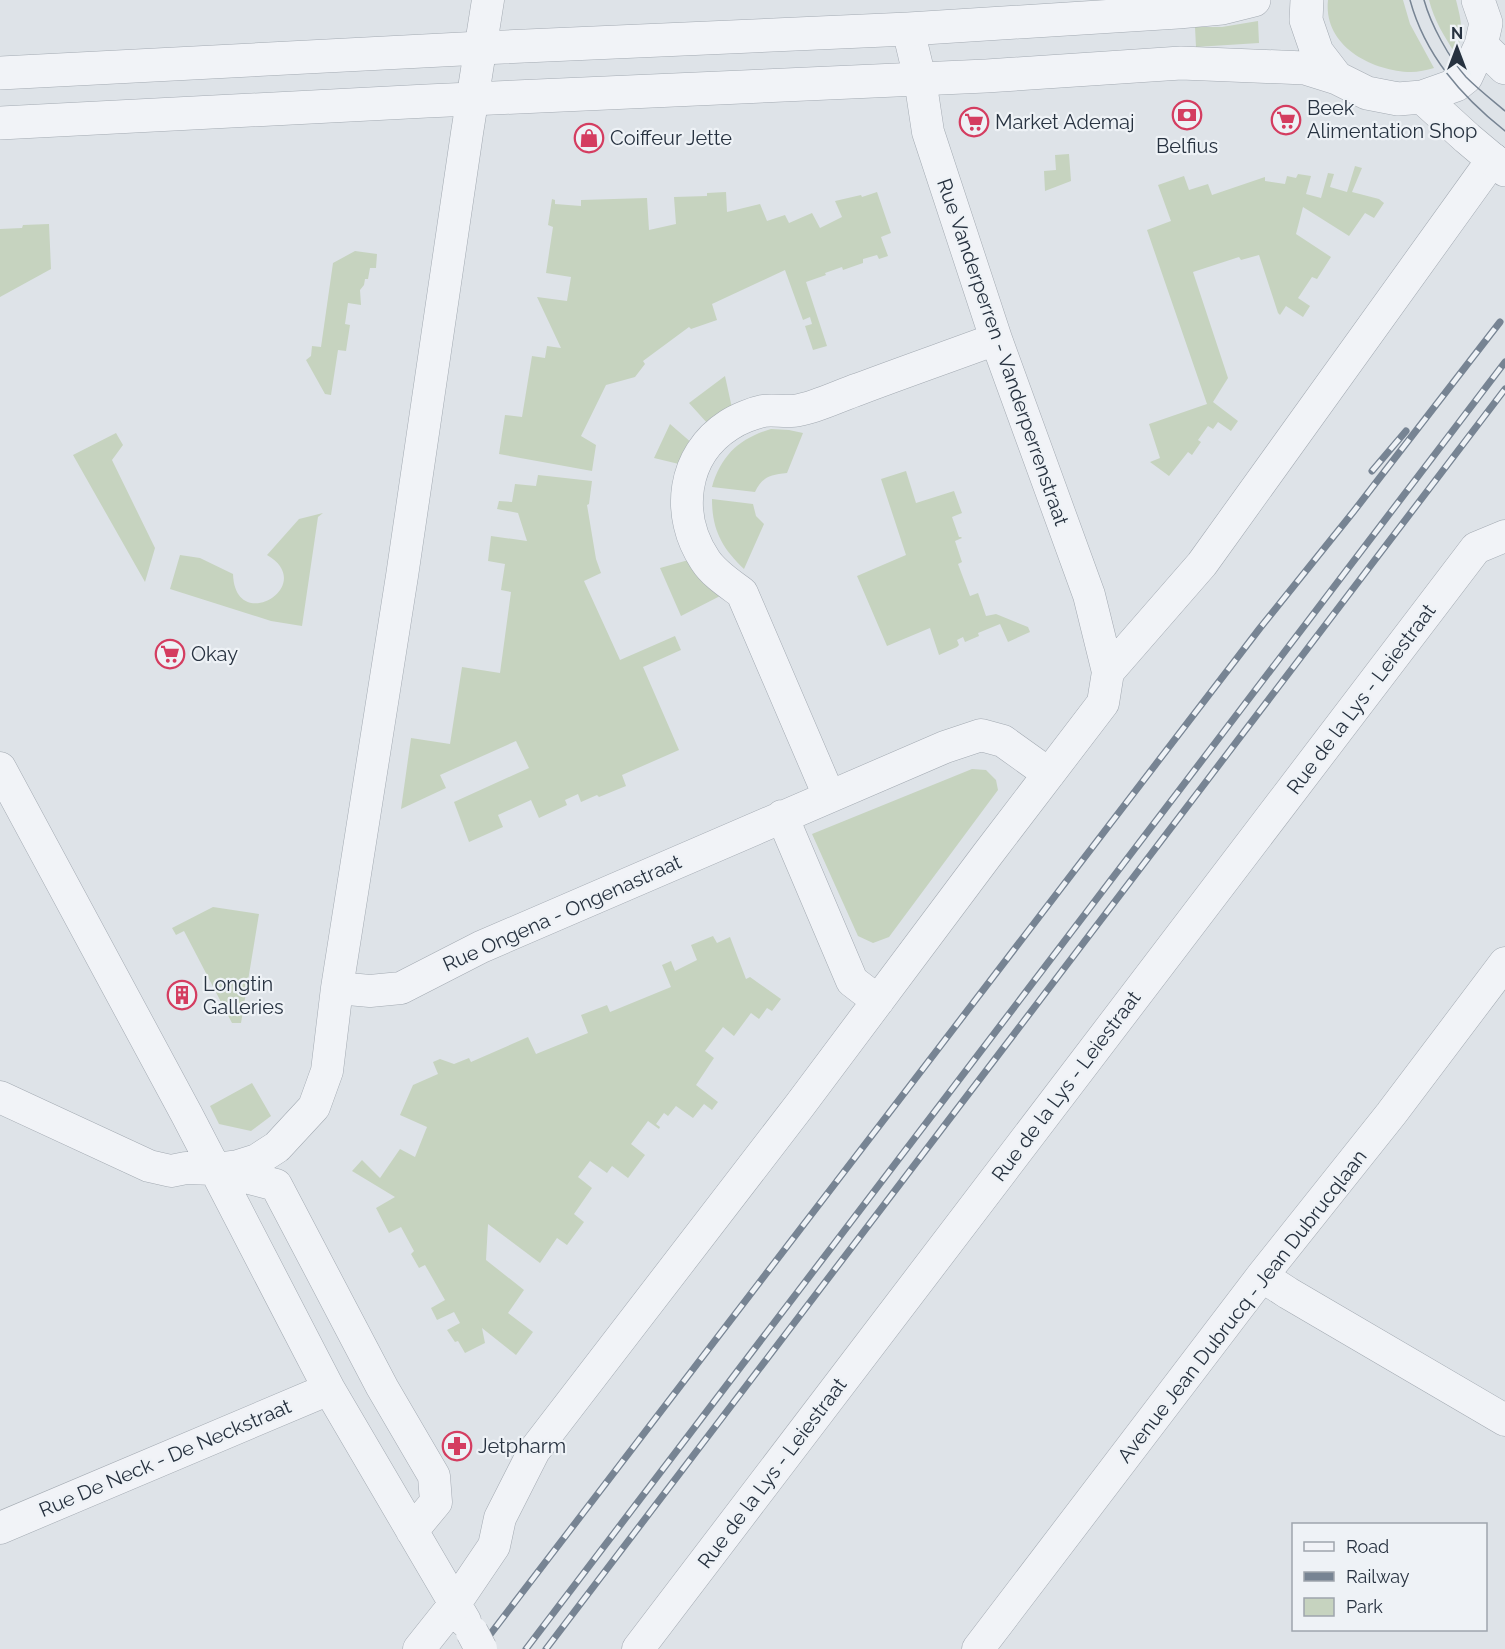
<svg xmlns="http://www.w3.org/2000/svg" width="1505" height="1649" font-family="Raleway,sans-serif">
	<style>
		.green { fill: #c6d3bf }
		.lines { fill: none; stroke-linecap: round; stroke-linejoin: round }
		.minor-casing { stroke: #a3aab2; stroke-width: 33 }
		.tertiary-casing { stroke: #a3aab2; stroke-width: 34 }
		.minor { stroke: #f1f3f7; stroke-width: 32 }
		.tertiary { stroke: #f1f3f7; stroke-width: 33 }
		.tram { stroke: #778493; stroke-width: 1.5 }
		.rail-casing { stroke: #778493; stroke-width: 7 }
		.rail { stroke: #eef2f6; stroke-width: 4.5; stroke-dasharray: 14; stroke-linecap: butt }
		.minor-bridge-casing { stroke: #a3aab2; stroke-width: 33; stroke-linecap: butt }
		.minor-bridge { stroke: #f1f3f7; stroke-width: 32 }
		.labels { text-anchor: middle; dominant-baseline: central; stroke-width: 4.5; stroke-linejoin: round; paint-order: stroke }
		.poi-label { font-size: 20px; fill: #273240; stroke: #eef2f6; text-anchor: start }
		.street-label { font-size: 20px; fill: #273240; stroke: #eef2f6 }
	</style>
	<rect width="100%" height="100%" fill="#dee3e8"/>
	<path class="green" d="M1328 0H1403L1410 24 1434 68C1427 70 1418 72 1411 72 1372 71 1323 46 1328 0Z
		M1429 0H1456C1461 19 1465 35 1455 53 1444 36 1434 20 1429 0Z
		M1258 21 1259 43 1196 47 1195 27H1222Z
		M1069 154 1071 181 1045 191 1044 171 1056 170 1055 155Z
		M1355 166 1362 168 1352 192 1379 199 1384 203 1374 218 1365 213 1349 236 1303 207 1296 234 1331 257 1317 279 1312 277 1298 298 1310 306 1303 317 1286 306 1280 315 1278 313 1259 255 1241 260 1239 257 1193 272 1228 378 1213 402 1238 421 1231 431 1218 422 1213 429 1208 426 1198 440 1201 442 1192 455 1188 452 1169 476 1150 462 1160 458 1149 424 1207 404 1147 230 1171 221 1158 185 1184 176 1189 190 1208 184 1212 195 1265 177V181L1285 184 1287 176 1296 178 1298 174 1311 176 1306 194 1321 198 1328 173 1334 174 1330 187 1347 192Z
		M726 192 727 212 760 204 767 221 785 215 789 223 812 213 820 228 842 217 835 201 861 195 862 197 877 192 891 233 881 237 888 256 879 259 877 255 863 259V263L843 270 842 267 825 273 826 275 806 282 827 346 813 350 805 326 812 324 810 317 803 320 785 270 712 304 717 320 691 329 689 327 643 361 645 364 635 377 606 385 581 436 596 445 592 471 499 454 505 415 522 417 532 356 545 358 547 346 561 348 537 297 567 301 571 277 546 273 553 227 548 225 552 199 555 200V204L581 206V200L647 198 649 230 676 224 674 197 707 196V193Z
		M49 224 51 269 0 297V229L22 228 23 225Z
		M355 251 377 254 376 268H370L368 279H365L364 285 360 290 361 305 348 303 345 324 350 325 346 351 338 350 331 395 325 394 306 360 311 356 312 346 321 347 333 263Z
		M725 376 732 408 708 424 689 403Z
		M670 424 693 444 683 465 654 458Z
		M771 429 789 430 803 433 787 473C770 475 763 476 755 492L712 487C721 455 740 438 771 429Z
		M116 433 123 445 112 460 155 548 145 582 73 455Z
		M906 471 916 503 954 491 962 513 952 517 959 537H961L962 538 955 541 962 562 958 564 970 596 978 593 986 616 996 614 1028 627 1030 632 1008 642 1000 624 978 633 979 636 965 642 963 637 957 640 959 645 957 647 939 655 930 628 887 646 857 576 906 555 881 479Z
		M538 475 592 481 589 504 587 505 596 559 601 573 584 581 620 660 675 636 681 650 643 667 679 750 622 775 626 786 599 797 597 795 581 802 578 794 565 800 567 805 539 818 531 800 498 815 503 827 469 842 454 802 529 768 516 741 440 775 446 788 401 809 411 738 450 744 462 667 500 673 511 592 501 590 505 564 488 561 491 536 527 541 518 513 497 509 499 501 512 502 515 484 536 486Z
		M712 499 753 504 756 516 764 524 744 569C722 548 712 530 712 499Z
		M323 513 318 517 302 626 271 621 170 589 180 555 200 558 233 574C235 636 319 585 267 555L299 519Z
		M692 559 724 594 681 616 660 568Z
		M972 769 986 770 996 780 998 790 889 937 873 943 858 936 812 834Z
		M213 907 259 914 241 1023H232L184 931 176 935 172 928Z
		M713 936 717 943 730 937 746 979 750 977 781 999 772 1011 767 1008 759 1019 751 1013 734 1036 723 1027 705 1051 714 1058 696 1085 718 1102 712 1110 704 1104 693 1118 676 1106 668 1116 664 1113 656 1124 660 1127 659 1129 648 1121 631 1144 645 1155 628 1178 612 1166 607 1173 590 1161 578 1177 592 1188 574 1214 584 1222 567 1245 557 1238 540 1263 488 1224 486 1260 524 1290 508 1313 533 1332 516 1355 482 1328 485 1343 465 1353 458 1341 455 1342 447 1330 460 1323 454 1312 437 1320 431 1308 445 1300 425 1265 419 1268 411 1254 414 1251 401 1227 389 1233 376 1208 395 1197 352 1171 362 1160 380 1178 400 1149 415 1157 427 1127 400 1115 413 1085 438 1074 433 1062 440 1059 454 1064 469 1058 471 1062 528 1037 536 1054 588 1033 581 1015 607 1005 610 1012 671 987 662 965 671 961 675 971 697 960 691 945Z
		M252 1083 271 1116 251 1131 219 1124 210 1106Z"/>
	<g class="lines">
		<g class="minor-casing">
			<path id="minor" d="M908 29 920 79 928 132 996 339 1089 595 1108 672
				M0 768 187 1115 329 1389 465 1621
				M829 796 742 593C730 584 714 574 705 560 675 515 682 455 729 425 738 419 753 413 763 411 775 409 787 413 799 410 817 407 841 395 859 389 904 372 950 356 996 339
				M782 816 852 981 878 1001
				M337 988 370 991 401 988 481 947 945 747 981 735 1003 741 1049 774
				M0 1097 149 1166 171 1171 186 1168 215 1169 238 1166 257 1160 277 1147 314 1107 327 1071 337 988 402 576 467 133 488 0
				M222 1171 276 1185 382 1387 434 1476 436 1502 412 1531
				M1262 1276 1288 1293 1505 1420
				M0 1528 329 1389
				M419 1649 454 1605 494 1546 500 1518 534 1451 800 1105 987 855 1103 703 1108 672 1202 564 1493 159
				M638 1649 1476 548 1505 536
				M978 1649 1262 1276 1391 1114 1505 963"/>
		</g>
		<g class="tertiary-casing">
			<path id="tertiary" d="M1307 0 1306 20 1317 52 1337 78
				M1481 45 1505 68
				M0 73 481 48 908 29 1178 12 1222 8 1254 0
				M1422 97 1467 138 1505 170
				M0 123 427 101 986 76 1181 63 1305 68 1337 78 1367 93 1398 99 1422 97 1456 85 1466 77 1481 45 1486 23 1478 0"/>
		</g>
		<use href="#minor" class="minor"/>
		<use href="#tertiary" class="tertiary"/>
		<path class="tram" d="M1410 0C1425 55 1461 96 1505 131
			M1424 0C1431 25 1449 58 1466 77 1478 89 1492 100 1505 111"/>
		<g class="rail-casing">
			<path id="rail" d="M1372 471 1406 431
				M479 1649 1260 628 1354 511 1500 322
				M526 1649 1505 362
				M546 1649 1505 389"/>
		</g>
		<use href="#rail" class="rail"/>
		<g class="minor-bridge-casing">
			<path id="minor-bridge" d="M472 1632 481 1649"/>
		</g>
		<use href="#minor-bridge" class="minor-bridge"/>
	</g>
	<defs>
		<g id="bank-ring" transform="scale(1.5)"><circle r="9.5" fill="#eef2f6" stroke="#d43d60" stroke-width="1.5"/><path d="M-6-4H6V4H-6ZM0-2.3a2.3 2.3 0 1 0 0 4.6a2.3 2.3 0 1 0 0-4.6Z" fill="#d43d60"/></g>
		<g id="supermarket-ring" transform="scale(1.5)"><circle r="9.5" fill="#eef2f6" stroke="#d43d60" stroke-width="1.5"/><path d="M-6-5.5h2.5l.6 2H6L4.5 2H-2.5L-4.4-4H-6ZM-1.5 3.2a1.3 1.3 0 1 0 .1 0ZM3 3.2a1.3 1.3 0 1 0 .1 0Z" fill="#d43d60"/></g>
		<g id="shop-ring" transform="scale(1.5)"><circle r="9.5" fill="#eef2f6" stroke="#d43d60" stroke-width="1.5"/><path d="M-5-2.5h2.3a2.7 3.5 0 0 1 5.4 0H5L5.5 6h-11ZM-1.5-2.5h3a1.5 2.3 0 0 0-3 0Z" fill="#d43d60"/></g>
		<g id="building-ring" transform="scale(1.5)"><circle r="9.5" fill="#eef2f6" stroke="#d43d60" stroke-width="1.5"/><path d="M-4-6H4V6H1V3H-1V6H-4ZM-2.5-4.3h1.7v1.8h-1.7ZM.8-4.3h1.7v1.8H.8ZM-2.5-1h1.7V.8h-1.7ZM.8-1h1.7V.8H.8Z" fill="#d43d60"/></g>
		<g id="pharmacy-ring" transform="scale(1.5)"><circle r="9.5" fill="#eef2f6" stroke="#d43d60" stroke-width="1.5"/><path d="M-2-6h4v4h4v4h-4v4h-4v-4h-4v-4h4Z" fill="#d43d60"/></g>
	</defs>
	<g fill-rule="evenodd">
		<use href="#bank-ring" x="1187" y="115"/>
		<use href="#supermarket-ring" x="1286" y="120"/>
		<use href="#supermarket-ring" x="974" y="122"/>
		<use href="#shop-ring" x="589" y="138"/>
		<use href="#supermarket-ring" x="170" y="654"/>
		<use href="#building-ring" x="182" y="995"/>
		<use href="#pharmacy-ring" x="457" y="1446"/>
	</g>
	<g class="labels">
		<g class="poi-label">
			<text x="1307" y="108">Beek<tspan x="1307" dy="23">Alimentation Shop</tspan></text>
			<text x="995" y="122">Market Ademaj</text>
			<text x="610" y="138">Coiffeur Jette</text>
			<text x="1187" y="146" text-anchor="middle">Belfius</text>
			<text x="191" y="654">Okay</text>
			<text x="203" y="984">Longtin<tspan x="203" dy="23">Galleries</tspan></text>
			<text x="478" y="1446">Jetpharm</text>
		</g>
		<g class="street-label">
			<text transform="translate(1003 352) rotate(71)">Rue Vanderperren - Vanderperrenstraat</text>
			<text transform="translate(1361 699) rotate(-53)">Rue de la Lys - Leiestraat</text>
			<text transform="translate(562 913) rotate(-24)">Rue Ongena - Ongenastraat</text>
			<text transform="translate(1066 1086) rotate(-53)">Rue de la Lys - Leiestraat</text>
			<text transform="translate(1242 1306) rotate(-52)">Avenue Jean Dubrucq - Jean Dubrucqlaan</text>
			<text transform="translate(165 1458) rotate(-23)">Rue De Neck - De Neckstraat</text>
			<text transform="translate(772 1473) rotate(-53)">Rue de la Lys - Leiestraat</text>
		</g>
	</g>
	<rect x="1292" y="1523" width="195" height="108" fill="#eef2f6" stroke="#9ea5ad" stroke-width="1.5"/>
	<rect x="1304" y="1542" width="30" height="9" fill="#f1f3f7" stroke="#9ea5ad" stroke-width="1.5"/>
	<text x="1346" y="1553" font-size="18" fill="#273240">Road</text>
	<rect x="1304" y="1572" width="30" height="9" fill="#778493" stroke="#9ea5ad" stroke-width="1.5"/>
	<text x="1346" y="1583" font-size="18" fill="#273240">Railway</text>
	<rect x="1304" y="1598" width="30" height="18" fill="#c6d3bf" stroke="#9ea5ad" stroke-width="1.5"/>
	<text x="1346" y="1613" font-size="18" fill="#273240">Park</text>
	<g transform="translate(1457 48)" stroke="#eef2f6" stroke-width="4.5" paint-order="stroke">
	<path d="M0-4.5L10 22L0 15L-10 22Z" fill="#273240"/>
	<text y="-9" font-size="16" font-weight="bold" text-anchor="middle" fill="#273240">N</text>
	</g>
</svg>
